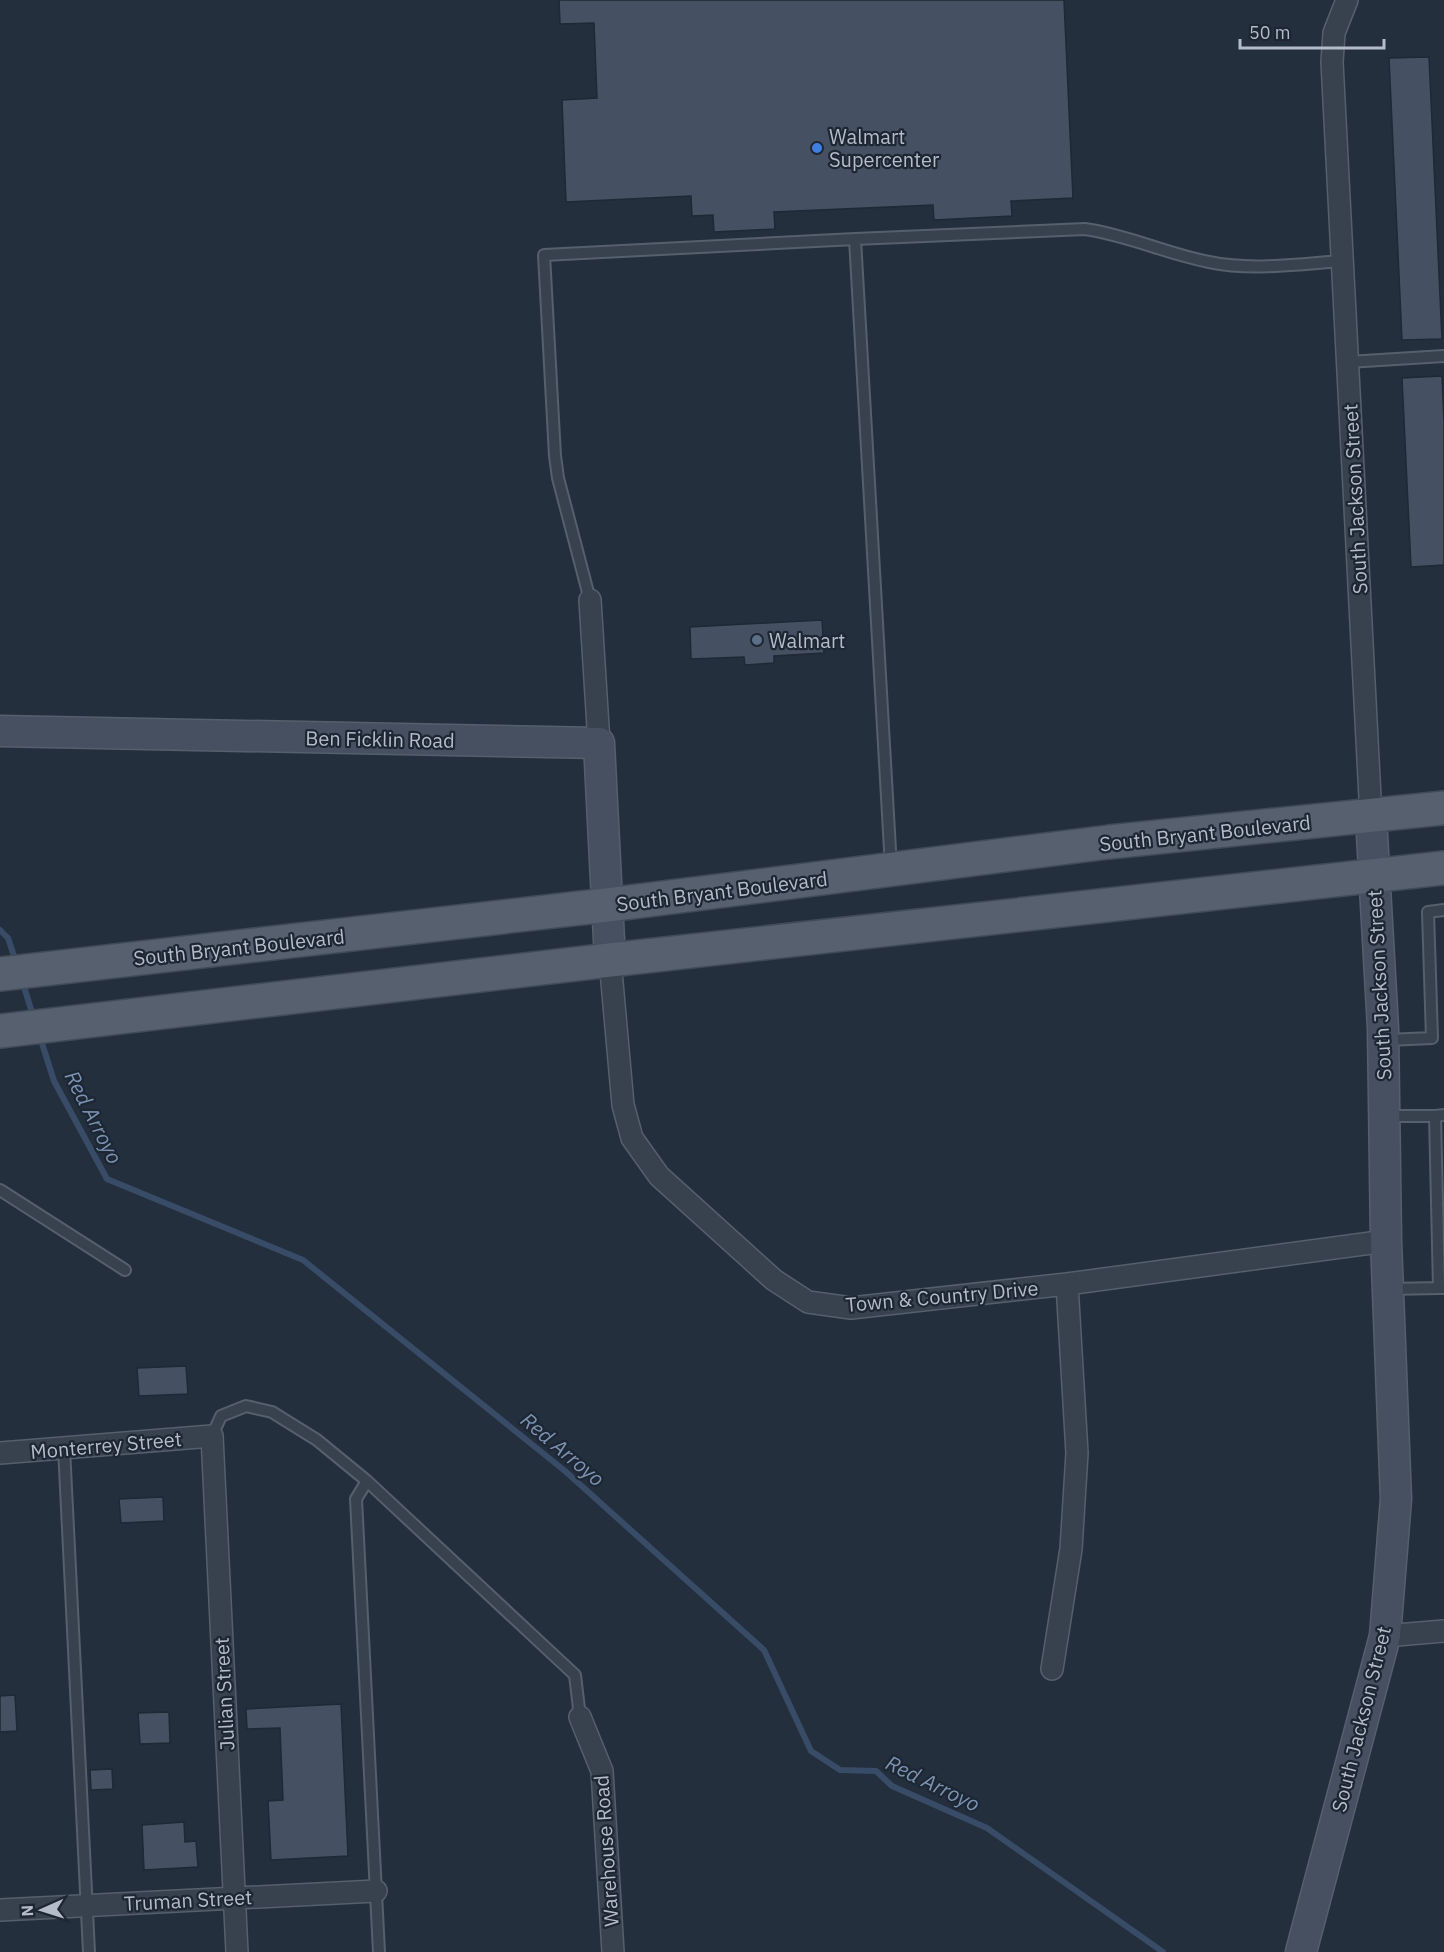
<svg xmlns="http://www.w3.org/2000/svg" width="1444" height="1952" font-family="'IBM Plex Sans',sans-serif">
	<style>
		.lines { fill: none; stroke-linecap: round; stroke-linejoin: round }
		.stream { stroke: #394c67; stroke-width: 6 }
		.building { fill: #455162; stroke: #1f2835; stroke-width: 1.5 }
		.lane-casing { stroke: #565f6c; stroke-width: 14 }
		.street-casing { stroke: #565f6c; stroke-width: 24 }
		.secondary-casing { stroke: #565f6c; stroke-width: 33 }
		.primary-casing { stroke: #414a57; stroke-width: 36 }
		.lane { stroke: #38414e; stroke-width: 10 }
		.street { stroke: #38414e; stroke-width: 21 }
		.secondary { stroke: #465061; stroke-width: 30 }
		.primary { stroke: #56606e; stroke-width: 33 }
		.shop-dot { fill: #3f7fe0; stroke: #1d2633; stroke-width: 2 }
		.service-dot { fill: #5c6f8a; stroke: #1d2633; stroke-width: 2 }
		.labels { text-anchor: middle; dominant-baseline: central; stroke-width: 4.5; stroke-linejoin: round; paint-order: stroke }
		.poi-label { font-size: 20px; fill: #b4bcc9; stroke: #1d2633; text-anchor: start }
		.street-label { font-size: 20px; fill: #b4bcc9; stroke: #1d2633 }
		.water-label { font-size: 21px; font-style: italic; fill: #7c92b1; stroke: #1d2633 }
	</style>
	<rect width="100%" height="100%" fill="#242f3e"/>
	<g class="lines">
		<path class="stream" d="M0 930 8 938 16 962
			M22 980 33 1016
			M40 1037 54 1081 107 1179 303 1260 565 1471 764 1650 811 1751 840 1770 876 1771 892 1786 987 1828 1163 1952"/>
	</g>
	<path class="building" d="M559 0H1064L1073 198 1011 201 1012 216 934 220 933 205 774 212 775 229 714 232 713 215 692 216 691 196 566 202 562 100 597 98 594 23 560 24Z
		M1429 57 1442 339 1402 340 1389 58Z
		M1442 376 1444 422V565L1411 567 1402 378Z
		M822 620 824 653 774 656V663L745 665 744 657 691 659 690 627Z
		M186 1366 188 1394 139 1396 137 1368Z
		M163 1497 164 1521 121 1523 119 1499Z
		M15 1695 17 1731 0 1732V1696Z
		M341 1704 348 1856 271 1860 268 1801 283 1800 280 1728 247 1729 246 1709Z
		M169 1712 170 1743 140 1744 138 1713Z
		M112 1769 113 1789 91 1790 90 1770Z
		M184 1822 185 1842 196 1841 198 1867 144 1870 142 1825Z"/>
	<g class="lines">
		<g class="lane-casing">
			<path id="lane" d="M855 239 1085 229C1128 235 1167 254 1209 262 1252 271 1299 264 1343 261
				M1348 362 1444 356
				M590 600 558 478 555 456 544 255 855 239 891 867
				M1386 1040 1432 1038 1428 912 1444 910
				M1444 1115 1435 1116 1439 1288H1444
				M1385 1116H1435
				M0 1190 125 1270
				M1388 1289 1439 1288
				M212 1436 221 1416 246 1406 272 1412 317 1440 367 1481 575 1675 580 1717
				M64 1448 89 1952
				M367 1481 356 1499 379 1952"/>
		</g>
		<g class="street-casing">
			<path id="street" d="M1347 0 1334 33 1332 62 1371 817
				M590 600 599 743
				M610 960 623 1105 632 1138 659 1176 774 1280 808 1302 851 1308 1067 1284 1386 1241
				M0 1453 212 1436 237 1952
				M1385 1636 1444 1631
				M1052 1669 1071 1549 1077 1453 1067 1284
				M580 1717 602 1771 613 1952
				M0 1910 376 1891"/>
		</g>
		<g class="secondary-casing">
			<path id="secondary" d="M0 731 599 743 610 960
				M1301 1952 1385 1636 1396 1499 1386 1241 1383 1028 1371 817"/>
		</g>
		<g class="primary-casing">
			<path id="primary" d="M0 974 607 905 1109 842 1444 808
				M0 1031 610 960 1444 868"/>
		</g>
		<use href="#lane" class="lane"/>
		<use href="#street" class="street"/>
		<use href="#secondary" class="secondary"/>
		<use href="#primary" class="primary"/>
	</g>
	<circle class="shop-dot" cx="817" cy="148" r="6"/>
	<circle class="service-dot" cx="757" cy="640" r="6"/>
	<g class="labels">
		<g class="poi-label">
			<text x="829" y="136">Walmart<tspan x="829" dy="23">Supercenter</tspan></text>
			<text x="769" y="640">Walmart</text>
		</g>
		<g class="street-label">
			<text transform="translate(1355 499) rotate(-93)">South Jackson Street</text>
			<text transform="translate(380 739) rotate(1)">Ben Ficklin Road</text>
			<text transform="translate(1205 833) rotate(-6)">South Bryant Boulevard</text>
			<text transform="translate(722 891) rotate(-7)">South Bryant Boulevard</text>
			<text transform="translate(239 947) rotate(-6)">South Bryant Boulevard</text>
			<text transform="translate(1379 985) rotate(-93)">South Jackson Street</text>
			<text transform="translate(942 1296) rotate(-5)">Town &amp; Country Drive</text>
			<text transform="translate(106 1445) rotate(-5)">Monterrey Street</text>
			<text transform="translate(224 1694) rotate(-93)">Julian Street</text>
			<text transform="translate(1361 1719) rotate(-76)">South Jackson Street</text>
			<text transform="translate(606 1851) rotate(-94)">Warehouse Road</text>
			<text transform="translate(188 1900) rotate(-3)">Truman Street</text>
		</g>
		<g class="water-label">
			<text transform="translate(94 1117) rotate(63)">Red Arroyo</text>
			<text transform="translate(563 1449) rotate(40)">Red Arroyo</text>
			<text transform="translate(933 1783) rotate(26)">Red Arroyo</text>
		</g>
	</g>
	<g transform="translate(42 1910) rotate(267)" stroke="#1d2633" stroke-width="4.5" paint-order="stroke">
	<path d="M0-4.5L10 22L0 15L-10 22Z" fill="#b4bcc9"/>
	<text y="-9" font-size="16" font-weight="bold" text-anchor="middle" fill="#b4bcc9">N</text>
	</g>
	<path d="M1240 39v9h144v-9" fill="none" stroke="#b4bcc9" stroke-width="3"/>
	<text x="1249" y="39" font-size="18" fill="#b4bcc9" stroke="#1d2633" stroke-width="4.5" paint-order="stroke">50 m</text>
</svg>
